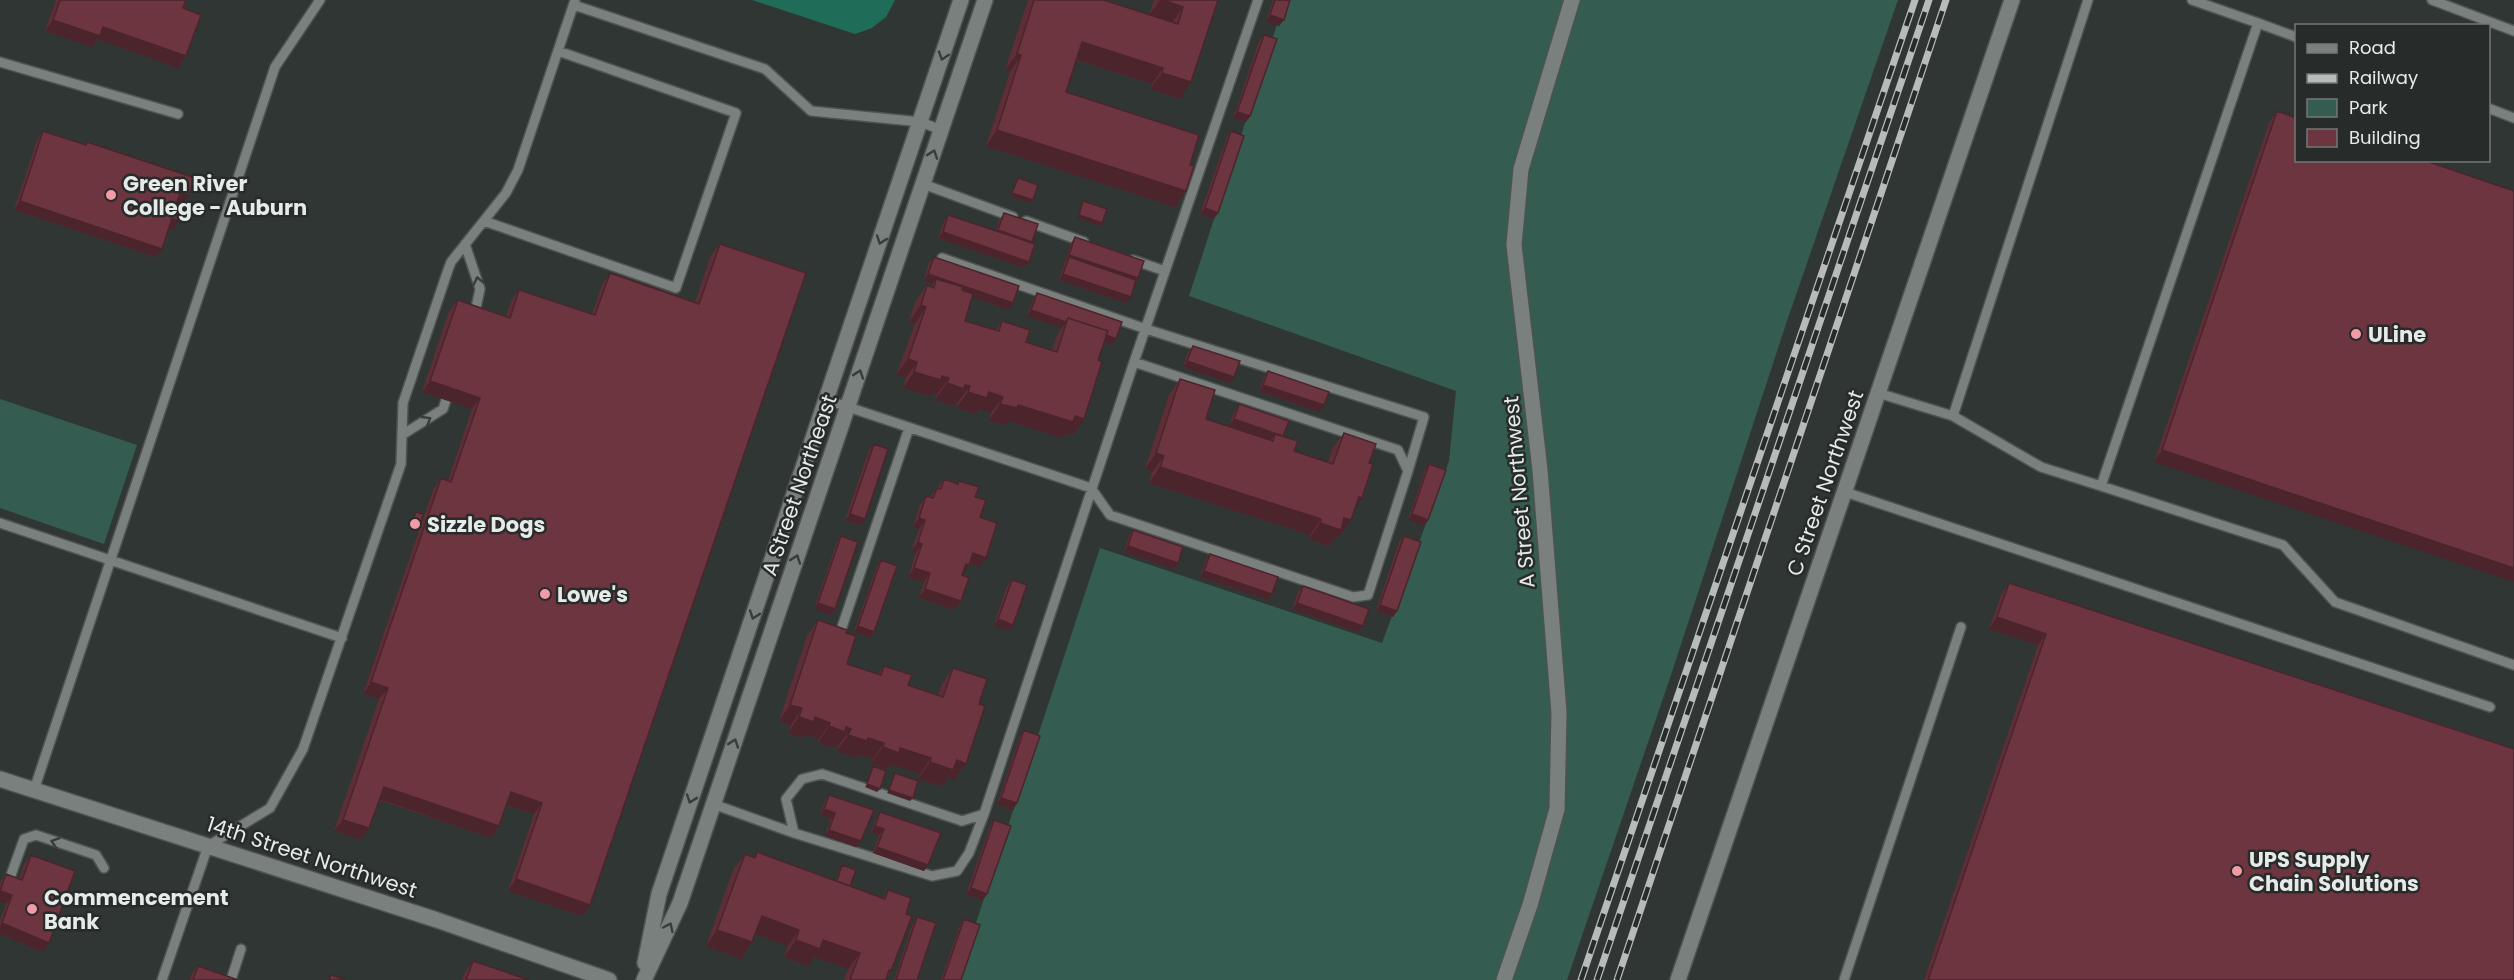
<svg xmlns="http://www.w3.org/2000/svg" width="2514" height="980" font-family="Poppins,sans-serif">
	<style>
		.green { fill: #345c50 }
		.water { fill: #1f6c58 }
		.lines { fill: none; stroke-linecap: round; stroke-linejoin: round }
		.service-casing { stroke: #4e5351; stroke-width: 12 }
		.tertiary-casing { stroke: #4e5351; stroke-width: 18 }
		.service { stroke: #79807d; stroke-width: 9 }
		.tertiary { stroke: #79807d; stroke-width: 15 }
		.rail-casing { stroke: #b7bcba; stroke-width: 7 }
		.rail { stroke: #272c2a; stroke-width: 4.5; stroke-dasharray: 14; stroke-linecap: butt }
		.wall { fill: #5e2e36 }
		.shaded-wall { fill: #4c252c }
		.building { fill: #6d353f; stroke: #4c252c; stroke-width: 1.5 }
		.oneway { stroke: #373d3b }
		.poi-dot { fill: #f39aa7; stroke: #272c2a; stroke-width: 2 }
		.labels { text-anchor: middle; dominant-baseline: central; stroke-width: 5; stroke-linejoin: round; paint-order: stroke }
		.poi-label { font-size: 21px; font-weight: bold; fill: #e6eae9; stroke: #272c2a; text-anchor: start }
		.street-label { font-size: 21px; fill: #e6eae9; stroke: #272c2a }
	</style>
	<rect width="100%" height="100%" fill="#303634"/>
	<path class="green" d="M1285 0H1898L1787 321 1671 675 1567 980H957L1100 548 1382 643 1449 461 1456 391 1189 296Z
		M0 399 137 445 104 544 0 508Z"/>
	<path class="water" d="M752 0H895L886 17 872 28 855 34Z"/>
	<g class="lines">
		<g class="service-casing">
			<path id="service" d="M2432 0 2514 31
				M574 5 765 69 811 111 921 122 941 130
				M2258 23 2296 37
				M0 62 178 114
				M2488 108 2514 118
				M923 184 1013 217
				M484 221 676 288 736 113 558 51
				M1026 221 1084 242
				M465 244 480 289 474 317
				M942 258 1146 329 1424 417 1408 471
				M1133 260 1165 271
				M1878 393 1953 416 2041 467 2101 486 2258 23 2192 0
				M827 400 1091 488 1110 515 1353 597 1368 595 1408 471 1398 450 1134 362 1258 0
				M1953 416 2088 0
				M402 435 443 409 446 400
				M2101 486 2283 545 2335 602 2514 665
				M1845 492 2490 707
				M0 523 342 638
				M840 633 909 428
				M34 790 275 67 320 0
				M713 804 794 833
				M984 814 969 853 957 871 932 876 794 833 786 799 802 779 822 774 962 821 984 814 1134 362
				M7 886 24 839 36 835 96 855 104 868
				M162 980 208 846 270 808 303 749 401 464 403 403 448 270 451 262 506 193 518 170 575 0
				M231 980 241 949
				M1844 980 1961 627"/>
		</g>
		<g class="tertiary-casing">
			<path id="tertiary" d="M0 779 437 920 609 980
				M645 963 659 894 961 0
				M644 980 680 903 985 0
				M1504 980 1530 905 1557 809 1559 713 1540 470 1514 245 1521 169 1572 0
				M1678 980 2012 0"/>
		</g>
		<use href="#service" class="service"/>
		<use href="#tertiary" class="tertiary"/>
		<g class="rail-casing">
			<path id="rail" d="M1581 980 1915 0
				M1597 980 1929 0
				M1617 980 1946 0"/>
		</g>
		<use href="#rail" class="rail"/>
	</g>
	<path class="wall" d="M56 0H186L183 8 178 68 97 39 92 47 45 31Z
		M1028 0H1104L1149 15 1154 0H1218L1180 99 1150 89 1152 84 1076 60 1066 92 1190 165 1186 191 1175 207 986 146 1010 72 1005 70Z
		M1273 0H1290L1279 26 1266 21Z
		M1264 35 1250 116 1246 122 1233 118 1259 41Z
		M2277 111 2514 191 2154 462 2269 123Z
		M43 131 85 145 87 142 183 204 177 202 176 205 179 221 173 230 169 228 162 249 156 257 14 210 37 140Z
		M1231 131 1214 219 1200 214 1227 137Z
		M1004 213 1031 243 1029 262 1024 268 938 238 944 221 948 215 996 231 1000 219Z
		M1075 237 1136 280 1126 303 1059 280 1071 243Z
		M720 244 590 905 582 916 508 891 534 814 506 805 491 838 379 800 369 828 361 840 334 831 379 699 363 694 433 490 441 478 448 481 472 409 422 392 449 311 458 300 506 316 511 301 519 290 592 314 602 285 610 273 695 302 711 255Z
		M934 257 1009 310 972 297 965 321 995 330 1002 321 1026 342 1052 350 1057 335 1062 328 1027 316 1033 299 1037 293 1116 339 1112 345 1104 342 1073 435 1066 433 1062 438 1008 421 1005 425 989 420 991 413 979 409 976 414 956 408 958 402H955L953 405 935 400 937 394 932 393 930 396 903 388 906 378 896 375 915 324 909 322 915 302 927 285 931 287 933 284 924 280 929 263Z
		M1193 346 1234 377 1230 383 1183 367 1188 352Z
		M1268 371 1320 412 1259 391 1264 377Z
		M1180 379 1206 419 1271 440 1229 425 1235 410 1239 404 1283 436 1294 451 1328 462 1332 449 1344 433 1356 507 1351 520 1340 536 1337 535 1329 546 1309 539 1310 535 1149 483 1152 472 1145 469 1169 395Z
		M874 444 865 519 860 525 845 520 869 450Z
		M1429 464 1428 520 1424 526 1408 520 1425 470Z
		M944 479 957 483 959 481 975 497 980 517 979 567 969 563 962 574 961 601 955 610 919 598 924 582 908 577 916 553 911 551 919 529 913 527 920 505 926 496 930 497Z
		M1133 530 1178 563 1174 569 1124 552 1129 536Z
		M841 536 835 609 831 615 814 609 837 542Z
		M1404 536 1393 617 1376 611 1399 542Z
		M1210 554 1268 600 1200 577 1206 560Z
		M881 560 874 632 870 638 854 632 877 566Z
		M1012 580 1013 625 1009 631 994 625 1007 586Z
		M2009 583 2514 980H1924L2038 645 1989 629 2001 595Z
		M1303 586 1359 632 1292 609 1298 592Z
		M818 620 846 633 847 664 878 674 884 666 908 685 938 695 942 684 953 668 979 704 966 764 954 780 948 778 942 786 918 779 920 774 891 764 887 769 871 763 873 759 858 754 856 758 837 751 839 745 836 744 834 748 818 743 819 739 805 734 802 738 788 733 791 725 779 721 807 636Z
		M1024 730 1017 803 1013 810 997 804 1020 736Z
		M829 795 861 841 856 847 825 836 831 819 820 815 825 801Z
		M880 812 928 865 924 871 873 853 879 835 871 832 876 818Z
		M994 820 983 900 966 894 990 826Z
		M757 852 836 881 840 868 842 865 850 886 883 898 888 890 906 914 891 971 886 980H844L848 969 814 957 808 966 784 957 788 946 755 934 752 942 741 959 706 946 733 870 745 854 754 857Z
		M31 855 43 952 0 934V921L6 904 0 902V883L6 874 19 879 24 864Z
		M917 917V980H894L913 923Z
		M964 919 961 980H941L960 925Z
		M473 961 529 980H462L465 972Z
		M198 966 238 980H190L191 975Z"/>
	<path class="shaded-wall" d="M1160 0H1163L1183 7 1172 23 1149 15Z
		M1270 15 1284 20 1279 26 1266 21Z
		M53 20 103 27 186 56 178 68 97 39 92 47 45 31Z
		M1082 42 1163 68 1152 84 1071 58Z
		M1017 54 1021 55 1010 72 1005 70Z
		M1162 73 1191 82 1180 99 1150 89Z
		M1237 112 1250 116 1246 122 1233 118Z
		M997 130 1186 191 1175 207 986 146Z
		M180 193 189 195 183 204 174 201Z
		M1012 193 1033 200 1031 203 1010 196Z
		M20 201 162 249 156 257 14 210Z
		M1205 208 1218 213 1214 219 1200 214Z
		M1079 215 1102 223 1100 226 1077 218Z
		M172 218 179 221 173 230 166 227Z
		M998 230 1032 242 1028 248 994 236Z
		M943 232 1029 262 1024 268 938 238Z
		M1069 255 1138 278 1134 284 1069 257 1065 261Z
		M928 274 1013 303 1009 310 935 284 936 279 933 284 924 280Z
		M1063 274 1131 297 1126 303 1059 280Z
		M921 305 926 307 915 324 909 322Z
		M1031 310 1066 322 1062 328 1027 316Z
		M1067 322 1116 339 1112 345 1065 329Z
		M908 359 917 362 906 378 896 375Z
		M1187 361 1234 377 1230 383 1183 367Z
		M914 372 942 376 949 378 937 394 932 393 930 396 903 388Z
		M430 381 480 398 472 409 422 392Z
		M947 383 965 385 970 386 958 402H955L953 405 935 400Z
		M1263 385 1324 405 1320 412 1259 391Z
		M968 392H989L1003 397 991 413 979 409 976 414 956 408Z
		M1000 404 1018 405 1075 416 1084 419 1073 435 1066 433 1062 438 1008 421 1005 425 989 420Z
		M1234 419 1275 434 1271 440 1229 425Z
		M2162 450 2514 568V582L2154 462Z
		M1156 453 1164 456 1152 472 1145 469Z
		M1160 467 1321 519 1310 535 1149 483Z
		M1359 497 1362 498 1351 514Z
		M850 514 865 519 860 525 845 520Z
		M1412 514 1428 520 1424 526 1408 520Z
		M919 518 925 520 919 529 913 527Z
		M1344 518 1351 520 1340 536 1337 535 1329 546 1309 539 1320 523Z
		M411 524 420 527 417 530 409 527Z
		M918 542 922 544 916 553 911 551Z
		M1128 546 1178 563 1174 569 1124 552Z
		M973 553 986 558 979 567 967 562Z
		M966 564 969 565 963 574 959 573Z
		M914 568 930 573 924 582 908 577Z
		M1204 571 1272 594 1268 600 1200 577Z
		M925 589 961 601 955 610 919 598Z
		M818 603 835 609 831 615 814 609Z
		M1297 603 1363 626 1359 632 1292 609Z
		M1380 605 1397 611 1393 617 1376 611Z
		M1997 617 2046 634 2038 645 1989 629Z
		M998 619 1013 625 1009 631 994 625Z
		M858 626 874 632 870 638 854 632Z
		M371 682 388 688 379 699 363 694Z
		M790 705 802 708 791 725 779 721Z
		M799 717H815L830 723 819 739 805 734 802 738 788 733Z
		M829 726 846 727 851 729 839 745 836 744 834 748 818 743Z
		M848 735 868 738 884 743 873 759 858 754 856 758 837 751Z
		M883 747 900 748 931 758 920 774 891 764 887 769 871 763Z
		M957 760 966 764 954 780 948 778 942 786 918 779 930 762Z
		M867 784 880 789 877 792 865 787Z
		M384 787 499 826 491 838 376 798Z
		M889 790 913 798 910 801 887 793Z
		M511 792 542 803 534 814 503 804Z
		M1001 798 1017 803 1013 810 997 804Z
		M824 809 835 813 831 819 820 815Z
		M343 820 369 828 361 840 334 831Z
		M875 826 884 829 879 835 871 832Z
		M829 830 861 841 856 847 825 836Z
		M877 847 928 865 924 871 873 853Z
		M516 879 590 905 582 916 508 891Z
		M971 888 987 894 983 900 966 894Z
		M0 891 12 895 6 904 0 902Z
		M762 916 799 930 788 946 750 932Z
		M2 923 49 943 43 952 0 934V927Z
		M717 930 752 942 741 959 706 946Z
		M796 940H823L860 953 848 969 814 957 808 966 784 957Z"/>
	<path class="building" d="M60 0H186L183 8 201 15 186 56 103 27 100 36 53 20Z
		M1034 0H1104L1178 24 1183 7 1163 0H1218L1191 82 1162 73 1163 68 1082 42 1066 92 1199 135 1190 165 1194 166 1186 191 997 130 1021 55 1017 54Z
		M1275 0H1290L1284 20 1270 15Z
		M1264 35 1277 39 1250 116 1237 112Z
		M2277 111 2296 118V160H2423L2514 191V568L2162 450Z
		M43 131 86 145 87 142 195 178 189 195 180 193 176 205 184 207 179 221 172 218 162 249 20 201Z
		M1231 131 1244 136 1218 213 1205 208Z
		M1018 178 1038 185 1033 200 1012 193Z
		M1083 201 1107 209 1102 223 1079 215Z
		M1004 213 1038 224 1032 242 998 230Z
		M948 215 1035 244 1029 262 943 232Z
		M1075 237 1144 261 1138 278 1069 255Z
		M720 244 806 273 590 905 516 879 542 803 511 792 499 826 384 787 369 828 343 820 388 688 371 682 441 478 451 482 480 398 430 381 458 300 510 318 519 290 595 315 610 273 699 304Z
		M934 257 1019 286 1013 303 928 274Z
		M1069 257 1136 280 1131 297 1063 274Z
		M936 279 963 287 962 290 973 294 965 321 999 331 1002 321 1030 330 1026 342 1057 352 1068 318 1108 331 1098 360 1102 362 1084 419 1075 416 1073 422 1018 405 1017 408 1000 404 1003 397 989 392 987 398 968 392 970 386 965 385 964 389 947 383 949 378 942 376 941 380 914 372 917 362 908 359 926 307 921 305 927 285 934 288Z
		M1037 293 1122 322 1116 339 1106 335 1108 331 1068 318 1066 322 1031 310Z
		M1193 346 1240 361 1234 377 1187 361Z
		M1268 371 1329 392 1324 405 1263 385Z
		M1180 379 1215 390 1206 419 1273 441 1275 434 1298 441 1294 451 1333 464 1344 433 1376 444 1369 463 1373 464 1362 498 1359 497 1351 520 1344 518 1341 530 1320 523 1321 519 1160 467 1164 456 1156 453Z
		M1239 404 1289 421 1283 436 1234 419Z
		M874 444 888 449 865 519 850 514Z
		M1429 464 1446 470 1428 520 1412 514Z
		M944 479 958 484 959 481 979 487 975 497 986 500 980 517 997 523 986 558 973 553 969 565 966 564 962 575 969 578 961 601 925 589 930 573 914 568 922 544 918 542 925 520 919 518 926 496 933 498 937 488 941 489Z
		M416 512 423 514 420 527 411 524Z
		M1133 530 1183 547 1178 563 1128 546Z
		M841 536 858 542 835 609 818 603Z
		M1404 536 1421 542 1397 611 1380 605Z
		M1210 554 1278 577 1272 594 1204 571Z
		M881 560 897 566 874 632 858 626Z
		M1012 580 1027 585 1013 625 998 619Z
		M2009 583 2514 749V980H1928L2046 634 1997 617Z
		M1303 586 1369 609 1363 626 1297 603Z
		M818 620 847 630 846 633 856 636 847 664 881 675 884 666 912 675 908 685 943 697 953 668 987 679 979 704 985 706 966 764 957 760 953 770 930 762 931 758 900 748 899 753 883 747 884 743 868 738 867 741 848 735 851 729 846 727 845 732 829 726 830 723 815 717 814 722 799 717 802 708 790 705Z
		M1024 730 1040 736 1017 803 1001 798Z
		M873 766 886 771 880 789 867 784Z
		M895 773 918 781 913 798 889 790Z
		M829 795 874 810 861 841 829 830 835 813 824 809Z
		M880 812 941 833 928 865 877 847 884 829 875 826Z
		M994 820 1011 826 987 894 971 888Z
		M757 852 885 899 888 890 911 898 906 914 912 916 891 971 889 970 886 980H850L860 953 823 940 820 949 796 940 799 930 762 916 752 942 717 930 745 854 755 858Z
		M31 855 75 871 49 943 2 923 12 895 0 891 6 874 22 880Z
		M842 865 856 870 850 886 837 881Z
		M917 917 936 923 917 980H896Z
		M964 919 980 925 961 980H943Z
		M473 961 529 980H466Z
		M198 966 238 980H193Z
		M331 975 346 980H329Z"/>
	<defs><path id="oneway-chevron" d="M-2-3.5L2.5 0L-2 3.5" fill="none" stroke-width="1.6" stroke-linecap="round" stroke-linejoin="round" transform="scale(1.5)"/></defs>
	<g class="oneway">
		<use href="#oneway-chevron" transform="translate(943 56) rotate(108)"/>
		<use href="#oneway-chevron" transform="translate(933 154) rotate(-71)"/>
		<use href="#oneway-chevron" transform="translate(881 240) rotate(109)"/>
		<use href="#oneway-chevron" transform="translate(478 281) rotate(-102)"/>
		<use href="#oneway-chevron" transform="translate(859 374) rotate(-71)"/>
		<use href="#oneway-chevron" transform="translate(427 420) rotate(-31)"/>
		<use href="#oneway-chevron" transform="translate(796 559) rotate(-71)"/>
		<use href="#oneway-chevron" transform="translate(754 615) rotate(109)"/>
		<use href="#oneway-chevron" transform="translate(734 743) rotate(-71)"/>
		<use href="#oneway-chevron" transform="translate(691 799) rotate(109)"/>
		<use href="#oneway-chevron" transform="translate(55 842) rotate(-161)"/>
		<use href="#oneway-chevron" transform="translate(669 927) rotate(-65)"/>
	</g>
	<g class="poi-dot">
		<circle cx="111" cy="195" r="6"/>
		<circle cx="2356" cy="334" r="6"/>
		<circle cx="415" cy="524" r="6"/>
		<circle cx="545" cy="594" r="6"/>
		<circle cx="2237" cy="871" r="6"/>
		<circle cx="32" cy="909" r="6"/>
	</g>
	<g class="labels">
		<g class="poi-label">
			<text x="123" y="183">Green River<tspan x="123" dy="24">College - Auburn</tspan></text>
			<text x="2368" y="334">ULine</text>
			<text x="427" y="524">Sizzle Dogs</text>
			<text x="557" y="594">Lowe's</text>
			<text x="2249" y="859">UPS Supply<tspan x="2249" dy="24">Chain Solutions</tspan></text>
			<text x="44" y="897">Commencement<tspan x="44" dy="24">Bank</tspan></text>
		</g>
		<g class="street-label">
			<text transform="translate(1825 483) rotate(-71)">C Street Northwest</text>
			<text transform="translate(799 485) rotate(-71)">A Street Northeast</text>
			<text transform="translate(1519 492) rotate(-95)">A Street Northwest</text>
			<text transform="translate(312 857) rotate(18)">14th Street Northwest</text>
		</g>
	</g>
	<rect x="2295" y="24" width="195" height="138" fill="#272c2a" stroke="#737876" stroke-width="1.5"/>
	<rect x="2307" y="44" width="30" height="9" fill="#79807d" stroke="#737876" stroke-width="1.5"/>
	<text x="2349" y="54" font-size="18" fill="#e6eae9">Road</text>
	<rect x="2307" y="74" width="30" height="9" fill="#b7bcba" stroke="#737876" stroke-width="1.5"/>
	<text x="2349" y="84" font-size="18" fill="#e6eae9">Railway</text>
	<rect x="2307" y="99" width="30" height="18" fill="#345c50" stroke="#737876" stroke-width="1.5"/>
	<text x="2349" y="114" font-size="18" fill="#e6eae9">Park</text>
	<rect x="2307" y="129" width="30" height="18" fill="#6d353f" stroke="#737876" stroke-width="1.5"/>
	<text x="2349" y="144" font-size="18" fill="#e6eae9">Building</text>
</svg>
